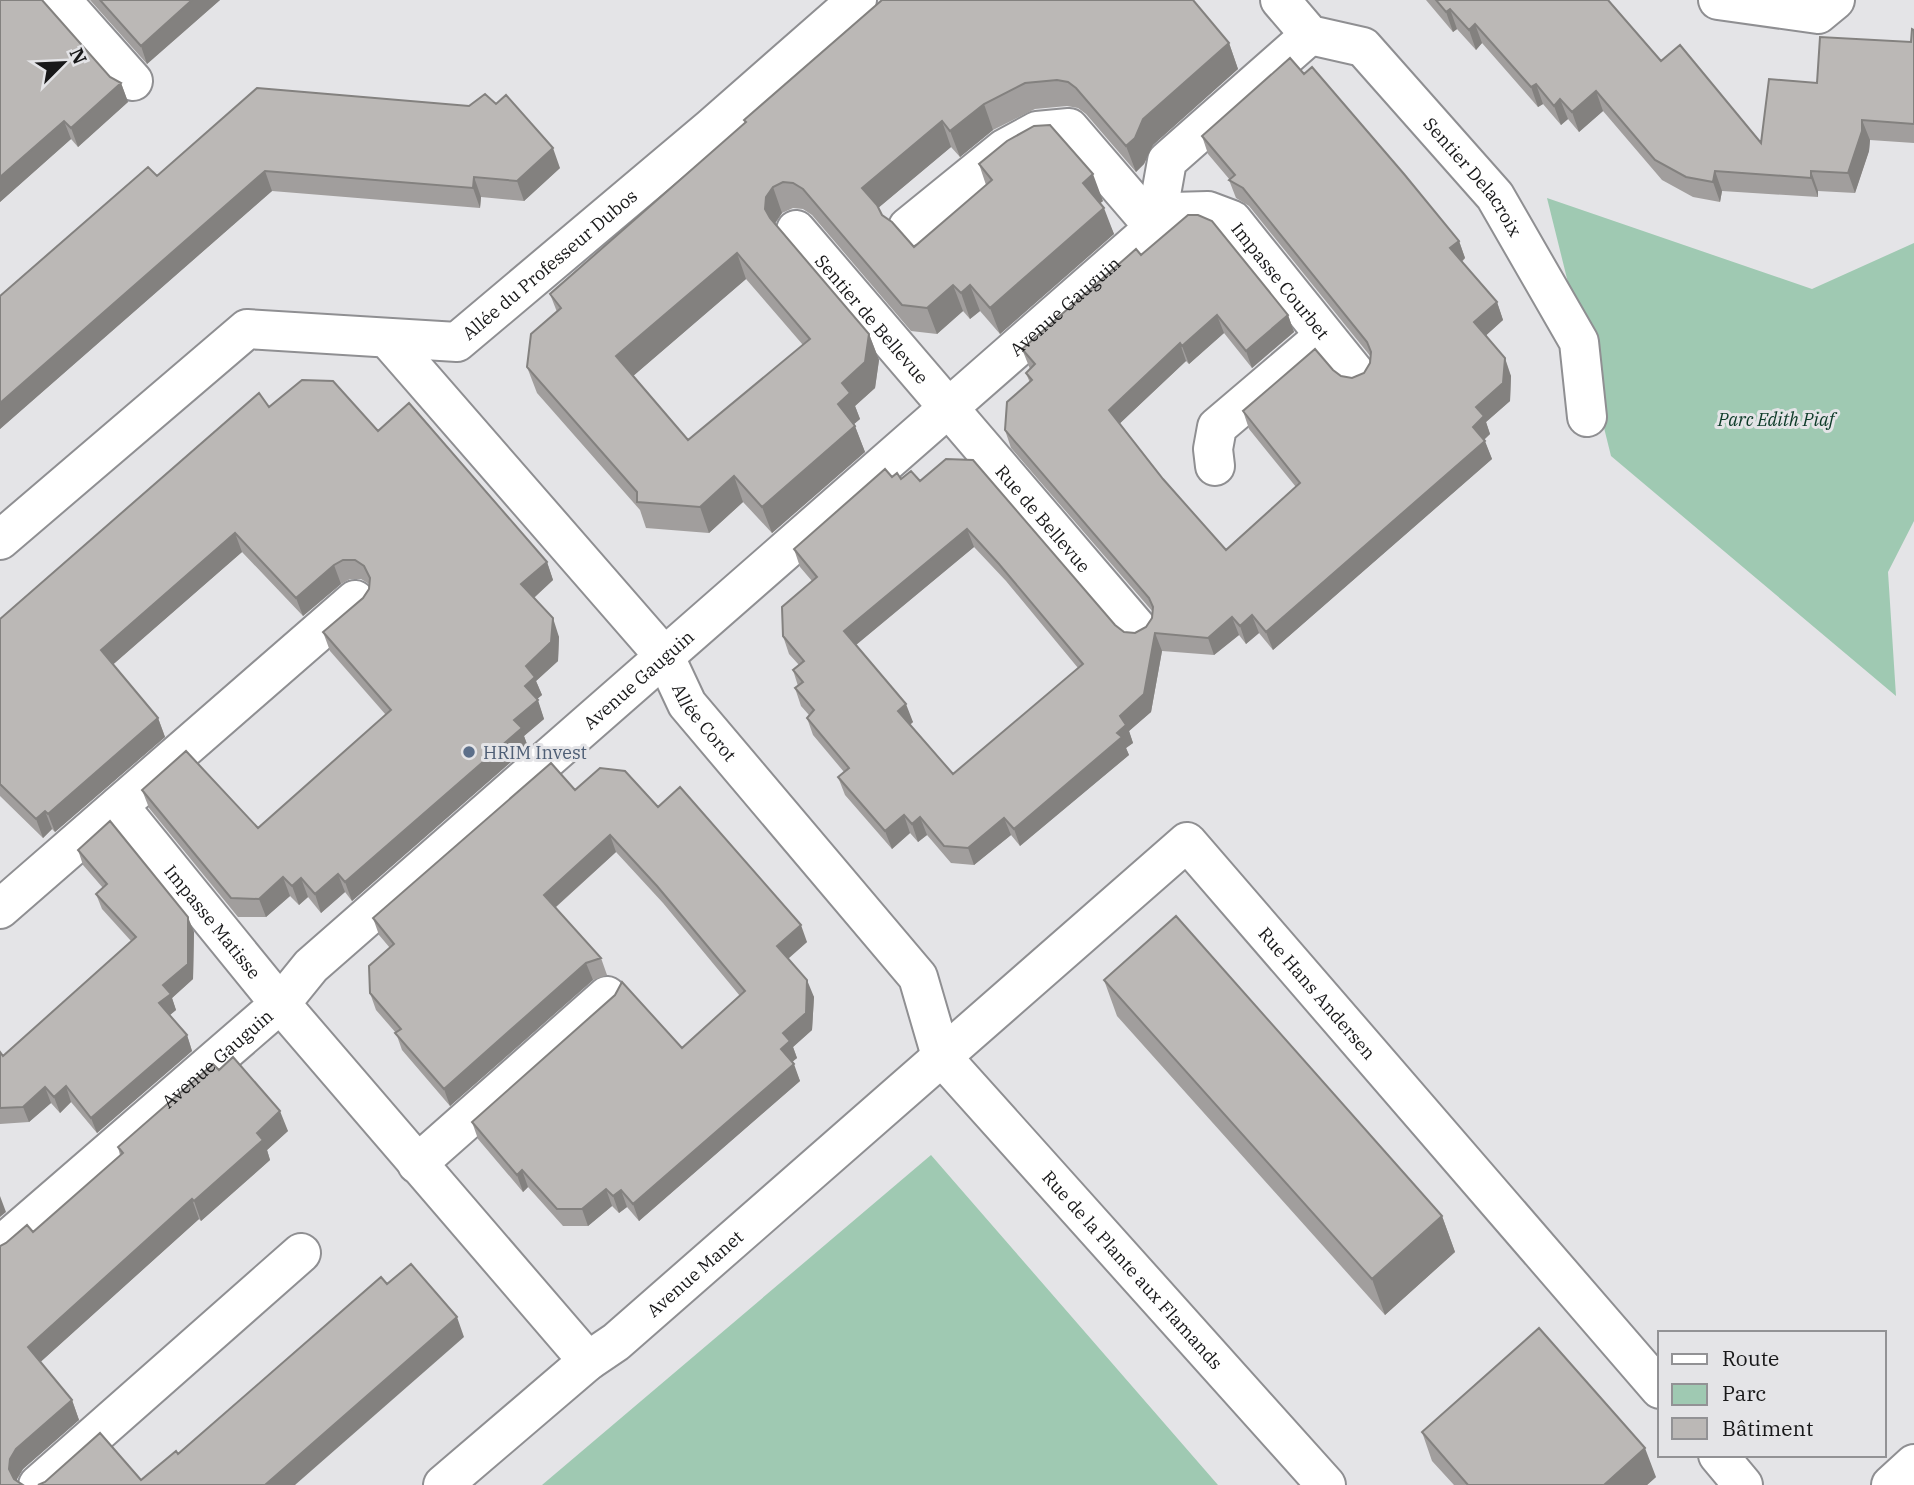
<svg xmlns="http://www.w3.org/2000/svg" width="1914" height="1485" font-family="'IBM Plex Serif',serif">
	<style>
		.green { fill: #9fc9b2 }
		.lines { fill: none; stroke-linecap: round; stroke-linejoin: round }
		.minor-casing { stroke: #8f8f92; stroke-width: 42 }
		.minor { stroke: #fff; stroke-width: 38 }
		.wall { fill: #a19e9d; fill-rule: evenodd }
		.shaded-wall { fill: #83817f }
		.building { fill: #bbb8b6; stroke: #83817f; stroke-width: 2; fill-rule: evenodd }
		.service-dot { fill: #5c6f8a; stroke: #e4e4e7; stroke-width: 2.5 }
		.labels { text-anchor: middle; dominant-baseline: central; stroke-width: 6; stroke-linejoin: round; paint-order: stroke }
		.street-label { font-size: 18px; fill: #181819; stroke: #e4e4e7 }
		.park-label { font-size: 18px; font-style: italic; fill: #0c3a27; stroke: #e4e4e7 }
		.service-label { font-size: 18px; fill: #4e5e75; stroke: #e4e4e7; text-anchor: start }
	</style>
	<rect width="100%" height="100%" fill="#e4e4e7"/>
	<path class="green" d="M1547 198 1812 289 1914 243V521L1888 572 1896 696 1611 456Z
		M931 1155 1218 1485H542Z"/>
	<g class="lines">
		<g class="minor-casing">
			<g id="minor">
				<path d="M61 0 133 81"/>
				<path id="s1" d="M1280 0 1310 35 1363 47 1495 196 1579 342 1587 417"/>
				<path d="M1718 0 1818 14 1835 0"/>
				<path d="M908 227 1004 149 1037 131 1069 128 1155 228"/>
				<path d="M1155 228 1167 161 1310 35"/>
				<path id="s2" d="M796 230 1138 629"/>
				<path id="s3" d="M387 338 665 657 687 704 918 977 941 1056 1326 1485"/>
				<path d="M1215 466 1213 449 1217 427 1324 336"/>
				<path id="s4" d="M0 540 247 329 457 342 711 128 857 0"/>
				<path id="s5" d="M119 806 267 988 588 1361"/>
				<path d="M0 909 355 600"/>
				<path d="M417 1164 607 996"/>
				<path id="s6" d="M0 1246 281 1003 311 966 1172 212 1208 211 1232 220 1356 374"/>
				<path d="M1718 1455 1743 1485"/>
				<path d="M38 1485 301 1253"/>
				<path id="s7" d="M443 1485 588 1361 616 1342 1187 842 1660 1389"/>
				<path d="M1891 1485 1914 1464"/>
			</g>
		</g>
		<use href="#minor" class="minor"/>
	</g>
	<path class="wall" d="M0 0 110 77 121 83 128 102 78 147 71 139 0 202Z
		M90 0H220L147 64Z
		M1426 0H1608L1661 61 1761 143 1817 83 1911 42 1914 30V143L1870 140 1869 151 1855 193 1818 191V197L1722 191 1720 202 1693 197 1662 180 1603 111 1579 132 1568 119 1561 125 1543 104 1538 107 1482 43 1476 50 1457 29 1453 32Z
		M1229 43 1238 69 1153 145 1144 164 1136 172 1086 114 1078 108 1067 106 1035 109 993 130 960 157 951 147 878 208 882 215 914 247 986 185 979 164 1103 201 1100 203 1114 234 1000 334 980 311 970 319 963 311 937 334 911 331 812 215 803 209 793 208 782 213 775 224 869 334 879 360 875 388 855 406 860 419 854 424 865 452 772 533 743 502 709 533 646 528 640 510 537 393 527 367 557 312 550 294 745 123 744 120ZM746 279 803 345 688 440 633 376Z
		M257 88 560 168 524 201 481 197 480 208 272 191 0 429V296L157 176Z
		M1202 136 1459 241 1465 258 1462 262 1497 302 1503 320 1486 335 1511 376 1510 401 1486 422 1490 434 1484 440 1492 459 1273 650 1259 633 1246 644 1239 635 1214 655 1162 651 1151 712 1129 731 1133 743 1126 748 1129 755 1020 846 1011 835 974 865 951 863 927 835 918 842 910 833 892 849 845 795 838 777 844 772 813 735 807 718 809 715 801 706 795 688 798 686 793 670 799 665 789 654 783 636 812 581 800 567 794 549 892 477 920 481 1115 625 1124 632 1135 633 1146 627 1152 618 1153 612 1011 448 1005 430 1030 383 1026 373 1030 369 1022 349 1141 255 1288 315 1294 332 1252 368 1224 333 1189 364 1186 361 1119 424 1163 479 1226 550 1296 487 1249 429 1243 411 1333 370 1341 376 1352 378 1364 373 1370 363 1371 357 1249 206 1236 198 1229 180H1230L1208 154ZM974 547 1006 581 1078 668 953 774 910 725 913 722 856 645Z
		M269 407 378 431 547 562 553 580 534 598 559 637 558 661 536 681 542 695 537 699 544 719 524 736 528 747 352 901 345 892 321 913 308 897 299 905 290 896 266 917H238L149 808 142 790 258 828 386 715 330 651 323 632 363 598 369 589V584L361 579H350L341 584 303 616 242 552 113 664 158 718 165 737 55 832 52 829 43 838 0 796V619Z
		M575 790 658 807 807 942 788 959 814 997 812 1030 793 1047 797 1058 792 1062 800 1081 639 1221 627 1207 619 1213 612 1206 588 1226H563L528 1187 523 1192 478 1139 472 1122 682 1048 740 996 663 903 616 852 555 908 601 958 607 975 593 980 450 1106 402 1050 396 1033 376 1010 370 993 390 948 379 935 373 918Z
		M78 850 194 932 193 979 172 998 176 1010 170 1015 187 1035 192 1051 97 1133 71 1102 60 1113 51 1103 29 1122 0 1124V1052L3 1056 131 941 102 909 96 894 103 888 83 865Z
		M1104 980 1442 1216 1455 1252 1385 1315 1117 1016Z
		M219 1070 288 1131 267 1150 270 1160 201 1221 199 1219 40 1362 72 1400 79 1420 23 1469 17 1479V1481L0 1485 33 1232 120 1155 118 1147Z
		M1422 1432 1656 1477 1647 1485H1454L1432 1461Z"/>
	<path class="shaded-wall" d="M192 0H220L147 64 141 46Z
		M1450 9 1457 29 1453 32 1446 12Z
		M1475 24 1482 43 1476 50 1469 30Z
		M1229 43 1238 69 1153 145 1144 164 1136 172 1126 146 1143 119Z
		M121 83 128 102 78 147 71 128Z
		M1536 84 1543 104 1538 107 1531 87Z
		M1596 91 1603 111 1579 132 1572 112Z
		M1560 99 1568 119 1561 125 1554 106Z
		M984 104 993 130 960 157 950 131Z
		M1862 120 1870 140 1869 151 1855 193 1848 173Z
		M64 121 71 139 0 202V177Z
		M942 121 951 147 871 214 862 188Z
		M553 148 560 168 524 201 517 181Z
		M265 171 272 191 0 429V403Z
		M1715 171 1722 191 1720 202 1713 182Z
		M1811 171 1818 191V197L1811 178Z
		M1093 174 1103 201 1093 209 1083 183Z
		M474 177 481 197 480 208 473 188Z
		M773 187 782 213 775 223V235L765 209 766 197Z
		M1104 208 1114 234 1000 334 990 308Z
		M1459 241 1465 258 1456 266 1450 248Z
		M737 253 746 279 625 383 616 356Z
		M953 285 963 311 937 334 927 308Z
		M970 285 980 311 970 319 961 293Z
		M1497 302 1503 320 1481 340 1474 322Z
		M1217 315 1224 333 1189 364 1182 346Z
		M1288 315 1294 332 1252 368 1246 351Z
		M869 334 879 360 875 388 855 406 860 419 847 430 838 404 842 383Z
		M1180 343 1186 361 1115 428 1109 410Z
		M1505 358 1511 376 1510 401 1486 422 1490 434 1479 444 1473 427 1476 407Z
		M855 426 865 452 772 533 762 507Z
		M1485 441 1492 459 1273 650 1266 632Z
		M734 476 743 502 709 533 700 507Z
		M967 529 974 547 851 649 844 631Z
		M235 533 242 552 108 669 101 650Z
		M547 562 553 580 528 603 521 584Z
		M334 565 341 584 303 616 296 598Z
		M1252 615 1259 633 1246 644 1240 626Z
		M1232 617 1239 635 1214 655 1208 638Z
		M553 618 559 637 558 661 536 681 542 695 531 704 525 686 526 666Z
		M1155 633 1162 651 1151 712 1129 731 1133 743 1126 748 1129 755 1020 846 1014 829 1117 733 1120 716Z
		M538 700 544 719 524 736 528 747 352 901 345 882 514 720Z
		M906 704 913 722 904 729 898 711Z
		M158 718 165 737 55 832 48 814Z
		M45 811 52 829 43 838 36 819Z
		M904 815 910 833 892 849 885 831Z
		M920 817 927 835 918 842 912 824Z
		M1004 818 1011 835 974 865 968 848Z
		M610 835 616 852 550 912 544 895Z
		M338 874 345 892 321 913 315 894Z
		M283 877 290 896 266 917 259 899Z
		M301 878 308 897 299 905 292 886Z
		M188 917 194 932 193 979 172 998 176 1010 165 1019 159 1003 163 985Z
		M801 925 807 942 783 963 777 946Z
		M586 963 593 980 450 1106 444 1089Z
		M807 980 814 997 812 1030 793 1047 797 1058 787 1066 781 1049 783 1033Z
		M187 1035 192 1051 97 1133 91 1118Z
		M794 1064 800 1081 639 1221 633 1204Z
		M66 1086 71 1102 60 1113 54 1097Z
		M45 1087 51 1103 29 1122 23 1107Z
		M280 1111 288 1131 267 1150 270 1160 201 1221 194 1201 257 1133Z
		M522 1170 528 1187 523 1192 517 1175Z
		M606 1189 612 1206 588 1226 582 1209Z
		M621 1190 627 1207 619 1213 613 1196Z
		M0 1196 6 1212 0 1217Z
		M192 1199 199 1219 35 1367 28 1347Z
		M1442 1216 1455 1252 1385 1315 1372 1279Z
		M457 1317 464 1337 295 1485H265Z
		M72 1400 79 1420 23 1469 17 1479V1485L9 1469 10 1459 16 1449Z
		M1645 1448 1656 1477 1647 1485H1604Z"/>
	<path class="building" d="M0 0H42L110 77 121 83 71 128 64 121 0 177Z
		M100 0H192L141 46Z
		M882 0H1193L1229 43 1143 119 1135 138 1126 146 1076 88 1068 82 1057 80 1025 83 984 104 950 131 942 121 862 188 877 205 882 215 892 222 914 247 992 180 979 164 1007 141 1034 126 1050 125 1093 174 1083 183 1104 208 990 308 970 285 961 293 953 285 927 308 902 305 803 189 793 183 783 182 773 187 766 197 765 209 770 218 869 334 865 362 842 383 850 393 838 404 855 426 762 507 734 476 700 507 637 502V492L527 367 531 334 561 308 550 294 746 122 744 120ZM737 253 810 339 688 440 616 356Z
		M1436 0H1608L1661 61 1680 45 1761 143 1769 79 1817 83 1820 37 1911 42 1912 29 1914 30V124L1862 120V131L1848 173 1811 171V178L1715 171 1713 182 1686 177 1655 160 1596 91 1572 112 1560 99 1554 106 1536 84 1531 87 1475 24 1469 30 1450 9 1446 12Z
		M1290 58 1304 74 1312 67 1404 174 1459 241 1450 248 1497 302 1474 322 1505 358 1503 383 1476 407 1484 416 1473 427 1485 441 1266 632 1252 615 1240 626 1232 617 1208 638 1155 633 1144 694 1120 716 1126 725 1117 733 1122 737 1014 829 1004 818 968 848 944 846 920 817 912 824 904 815 885 831 838 777 849 768 807 718 814 710 795 688 803 682 793 670 804 661 783 636 782 607 817 577 794 549 885 469 892 477 897 473 901 479 911 471 920 481 946 459 973 460 1115 625 1124 632 1135 633 1146 627 1152 618 1153 607 1149 598 1005 430 1007 402 1032 380 1026 373 1035 364 1022 349 1136 249 1141 255 1188 215H1198L1212 221 1288 315 1246 351 1217 315 1182 346 1180 343 1109 410 1163 479 1226 550 1300 483 1243 411 1315 349 1333 370 1341 376 1352 378 1364 373 1370 363 1371 352 1367 342 1243 188 1229 180 1235 175 1202 136ZM967 529 999 564 1083 664 953 774 898 711 906 704 844 631Z
		M257 88 469 106 485 94 496 104 506 95 553 148 517 181 474 177 473 188 265 171 0 403V296L148 167 157 176Z
		M302 380 333 381 378 431 409 403 547 562 521 584 553 618 551 642 526 666 535 677 525 686 538 700 514 720 522 728 345 882 338 874 315 894 301 878 292 886 283 877 259 899 231 898 142 790 186 751 258 828 391 710 323 632 363 598 369 589 370 578 364 566 355 560H343L334 565 296 598 235 533 101 650 158 718 48 814 45 811 36 819 0 784V619L259 393 269 407Z
		M551 763 575 790 600 768 625 771 658 807 680 787 801 925 777 946 807 980 806 1013 783 1033 790 1041 781 1049 794 1064 633 1204 621 1190 613 1196 606 1189 582 1209H557L522 1170 517 1175 472 1122 615 995 622 982 682 1048 745 991 657 886 610 835 544 895 601 958 586 963 444 1089 395 1033 401 1029 370 993 369 966 394 944 373 918Z
		M110 821 188 917V964L163 985 171 994 159 1003 187 1035 91 1118 66 1086 54 1097 45 1087 23 1107 0 1108V1052L3 1056 136 937 96 894 107 884 78 850Z
		M1176 916 1442 1216 1372 1279 1104 980Z
		M233 1057 280 1111 257 1133 263 1140 194 1201 192 1199 28 1347 72 1400 16 1449 10 1459 9 1469 14 1479 23 1485H0V1246L6 1243 27 1225 33 1232 123 1153 118 1147 213 1064 219 1070Z
		M411 1264 457 1317 265 1485H38L45 1482 100 1433 141 1480 176 1451 178 1454 381 1277 387 1284Z
		M1539 1328 1645 1448 1604 1485H1468L1422 1432Z"/>
	<circle class="service-dot" cx="469" cy="752" r="7"/>
	<g class="labels">
		<g class="street-label">
			<text stroke="none"><textPath href="#s1" startOffset="271">Sentier Delacroix</textPath></text>
			<text stroke="none"><textPath href="#s4" startOffset="656">Allée du Professeur Dubos</textPath></text>
			<text stroke="none"><textPath href="#s6" startOffset="1703">Impasse Courbet</textPath></text>
			<text stroke="none"><textPath href="#s6" startOffset="1421">Avenue Gauguin</textPath></text>
			<text stroke="none"><textPath href="#s2" startOffset="117">Sentier de Bellevue</textPath></text>
			<text stroke="none"><textPath href="#s2" startOffset="380">Rue de Bellevue</textPath></text>
			<text stroke="none"><textPath href="#s6" startOffset="854">Avenue Gauguin</textPath></text>
			<text stroke="none"><textPath href="#s3" startOffset="500">Allée Corot</textPath></text>
			<text stroke="none"><textPath href="#s5" startOffset="149">Impasse Matisse</textPath></text>
			<text stroke="none"><textPath href="#s7" startOffset="1183">Rue Hans Andersen</textPath></text>
			<text stroke="none"><textPath href="#s6" startOffset="287">Avenue Gauguin</textPath></text>
			<text stroke="none"><textPath href="#s3" startOffset="1202">Rue de la Plante aux Flamands</textPath></text>
			<text stroke="none"><textPath href="#s7" startOffset="329">Avenue Manet</textPath></text>
		</g>
		<g class="park-label">
			<text x="1776" y="419">Parc Edith Piaf</text>
		</g>
		<g class="service-label">
			<text x="483" y="752">HRIM Invest</text>
		</g>
	</g>
	<rect x="1658" y="1331" width="228" height="126" fill="#e4e4e7" stroke="#929295" stroke-width="2"/>
	<rect x="1672" y="1354" width="35" height="10" fill="#ffffff" stroke="#929295" stroke-width="2"/>
	<text x="1722" y="1366" font-size="21" fill="#181819">Route</text>
	<rect x="1672" y="1384" width="35" height="21" fill="#9fc9b2" stroke="#929295" stroke-width="2"/>
	<text x="1722" y="1401" font-size="21" fill="#181819">Parc</text>
	<rect x="1672" y="1418" width="35" height="21" fill="#bbb8b6" stroke="#929295" stroke-width="2"/>
	<text x="1722" y="1436" font-size="21" fill="#181819">Bâtiment</text>
	<g transform="translate(63 63) rotate(66)" stroke="#e4e4e7" stroke-width="5" paint-order="stroke">
	<path d="M0-5L12 26L0 18L-12 26Z" fill="#181819"/>
	<text y="-10" font-size="19" font-weight="bold" text-anchor="middle" fill="#181819">N</text>
	</g>
</svg>
